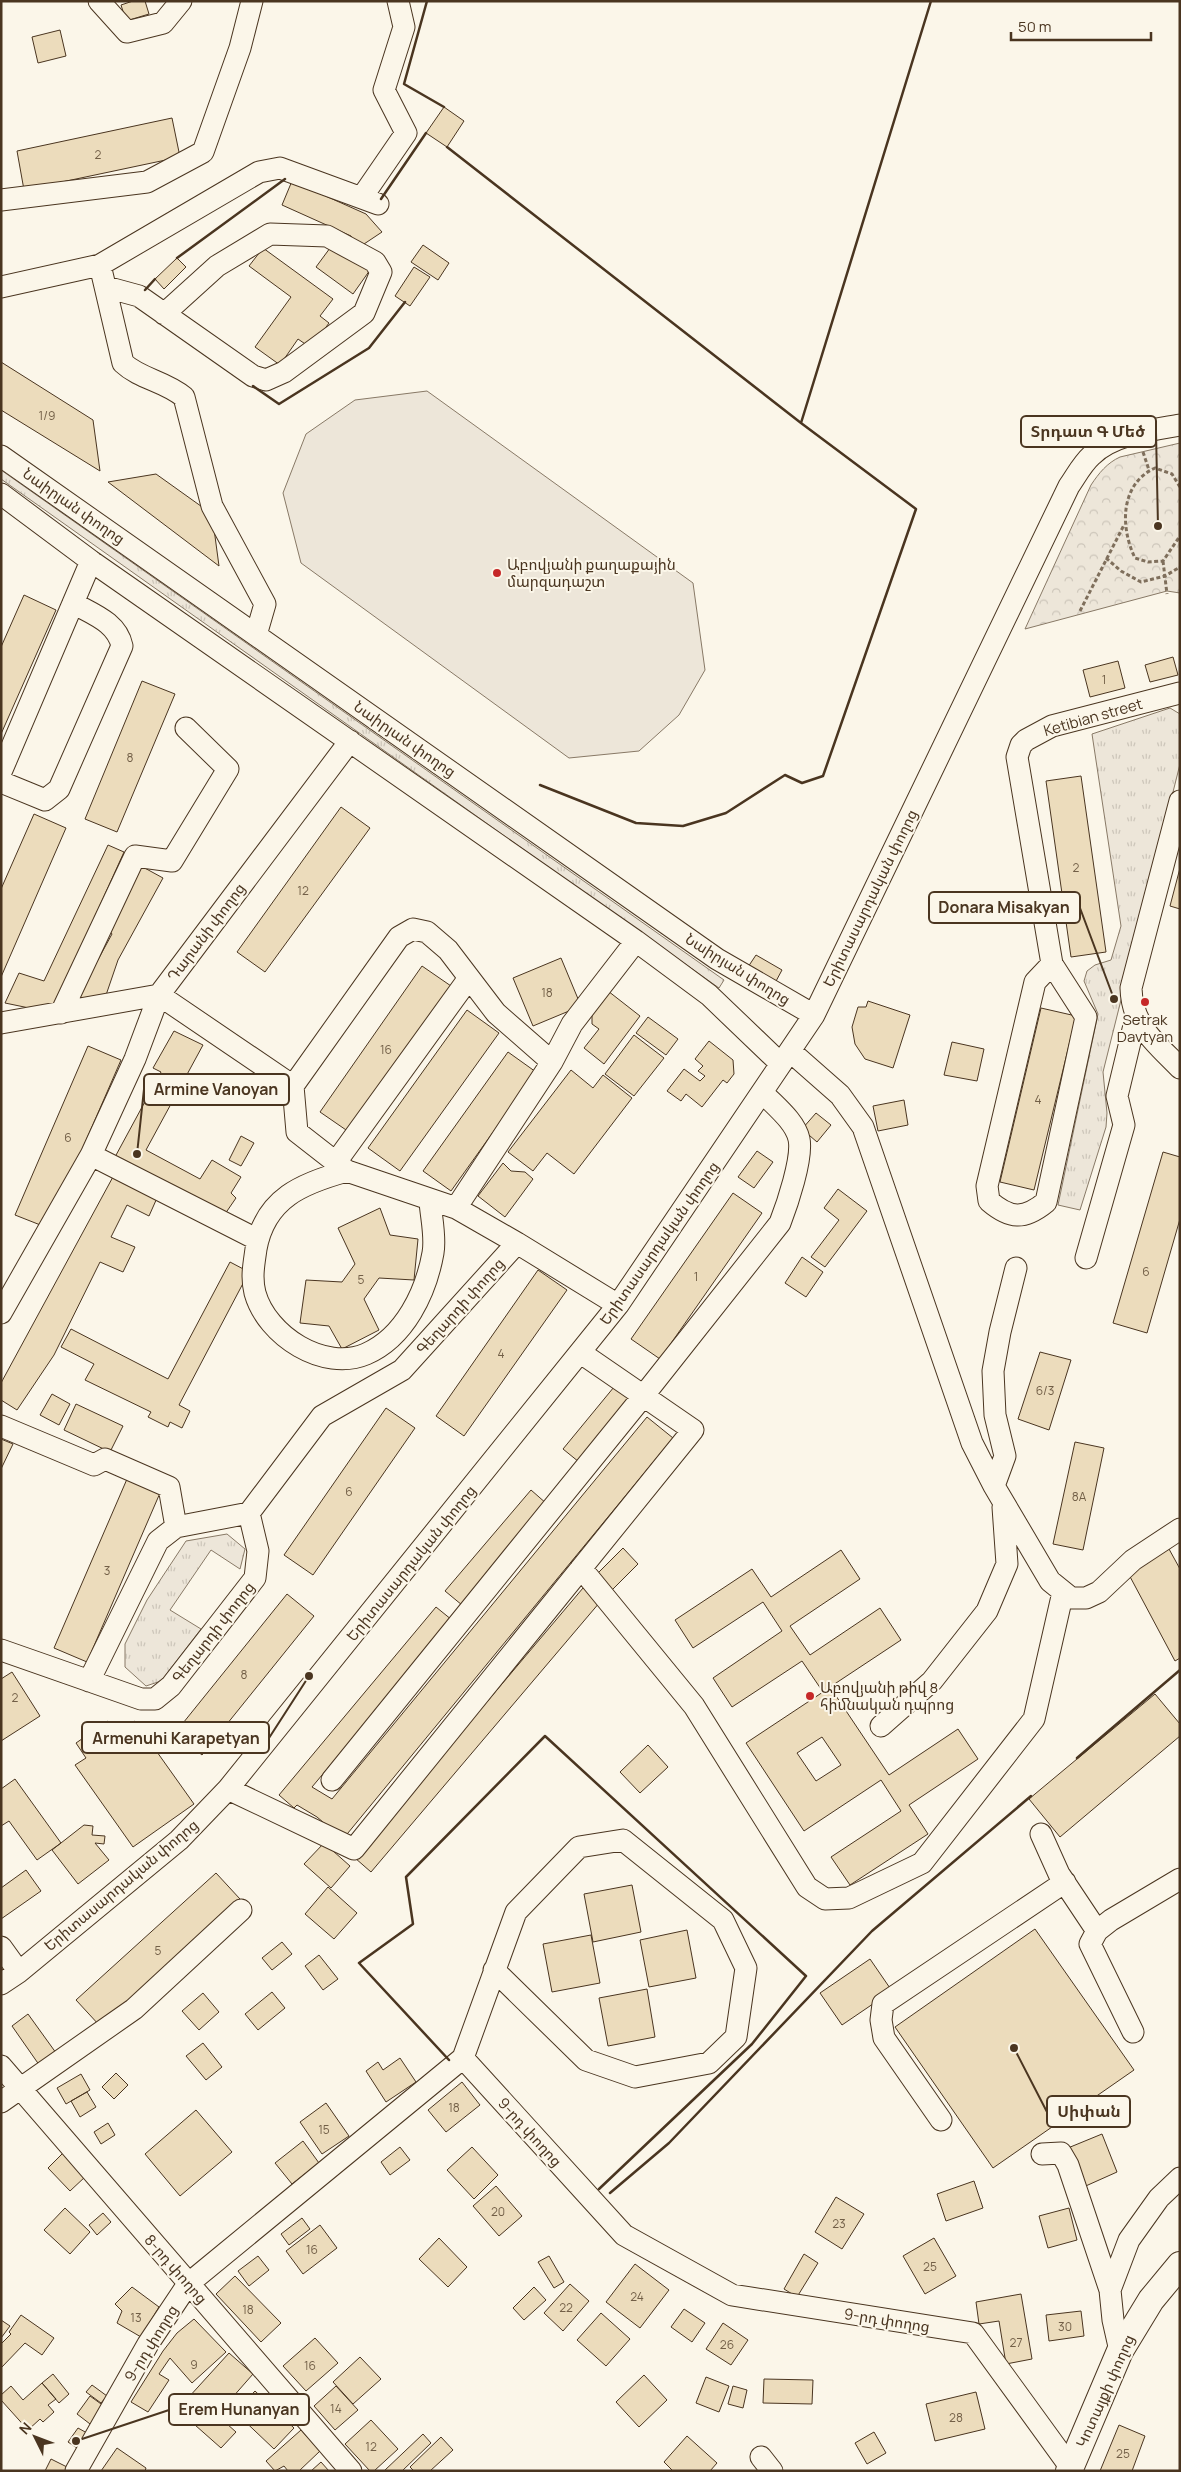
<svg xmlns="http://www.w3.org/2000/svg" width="1181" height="2472" font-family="Manrope,'Noto Sans Armenian',sans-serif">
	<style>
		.grass { fill: url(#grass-tufts); stroke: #887966 }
		.park { fill: url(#park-crowns); stroke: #887966 }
		.pitch { fill: #ede6d9; stroke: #887966 }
		.building { fill: #ecdcbc; stroke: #4a3520; fill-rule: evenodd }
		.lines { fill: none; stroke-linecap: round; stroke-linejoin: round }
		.minor-casing { stroke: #4a3520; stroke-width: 23 }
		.major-casing { stroke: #4a3520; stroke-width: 28 }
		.path { stroke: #7f6f5c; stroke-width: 3; stroke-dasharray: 4 2.5; stroke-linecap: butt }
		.minor { stroke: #fbf6e9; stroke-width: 21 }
		.major { stroke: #fbf6e9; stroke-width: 26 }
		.wall { stroke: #4a3520; stroke-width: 2.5 }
		.poi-dot { fill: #c62828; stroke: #fbf6e9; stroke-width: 2 }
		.labels { text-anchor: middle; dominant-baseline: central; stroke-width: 4; stroke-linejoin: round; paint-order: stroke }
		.number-label { font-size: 12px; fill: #725f47 }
		.street-label { font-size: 15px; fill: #4a3520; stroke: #fbf6e9 }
		.poi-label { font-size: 15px; fill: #4a3520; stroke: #fbf6e9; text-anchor: start }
		.leader { fill: none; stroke: #4a3520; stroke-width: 2 }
		.callout-dot { fill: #4a3520; stroke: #fbf6e9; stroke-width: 2 }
		.callout { fill: #fbf6e9; stroke: #4a3520; stroke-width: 2 }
		.callout-label { font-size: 16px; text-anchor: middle; font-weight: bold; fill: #4a3520 }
	</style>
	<defs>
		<pattern id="grass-tufts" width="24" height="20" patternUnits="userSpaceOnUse" patternTransform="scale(1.25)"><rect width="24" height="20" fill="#ede6d9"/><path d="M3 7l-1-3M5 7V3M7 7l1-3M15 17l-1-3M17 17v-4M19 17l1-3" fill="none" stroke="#cdc6ba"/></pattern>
		<pattern id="park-crowns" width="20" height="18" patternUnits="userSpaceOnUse" patternTransform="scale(1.25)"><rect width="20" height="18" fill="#ede6d9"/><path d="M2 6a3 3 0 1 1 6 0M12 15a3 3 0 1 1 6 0" fill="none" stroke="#cdc6ba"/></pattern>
	</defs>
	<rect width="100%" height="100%" fill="#fbf6e9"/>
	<path class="grass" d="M1 470 724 980 719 988 1 479Z
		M1170 708 1180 714V764L1103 1072 1107 1113 1106 1127 1080 1210 1058 1205 1098 1014 1084 981 1087 971 1095 965 1111 960 1121 926 1092 734Z
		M227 1534 245 1549 240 1569 211 1550 170 1610 201 1629 161 1681 146 1686 125 1667V1644L147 1600 186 1541Z"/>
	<path class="park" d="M1180 443V593L1167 591 1025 629 1091 485C1099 473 1107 463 1120 457Z"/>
	<path class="pitch" d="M427 391 693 583 705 670 679 715 639 751 569 758 301 563 283 493 306 434 355 400Z"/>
	<path class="building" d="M133 1H145L149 14 126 21 121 5Z
		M60 30 66 56 38 63 32 37Z
		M444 107 464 121 447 147 426 133Z
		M172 118 180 157 24 190 17 151Z
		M292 181 366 214 382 232 358 248 351 236 282 205Z
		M333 244 370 270 353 294 316 267Z
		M423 245 449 263 438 280 411 262Z
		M263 248 333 299 320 316 329 323 311 348 298 339 280 365 255 347 291 297 249 266Z
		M177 258 186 267 164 289 155 279Z
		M414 267 430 277 410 306 395 296Z
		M1 362 93 420 100 471 1 410Z
		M156 474 212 514 219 566 108 482Z
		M24 595 56 610 1 734V647Z
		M1173 657 1178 675 1150 682 1145 665Z
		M1118 661 1125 688 1090 697 1083 670Z
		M142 681 175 694 117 832 85 819Z
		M1081 776 1106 952 1071 957 1046 781Z
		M341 807 370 828 265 972 237 952Z
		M34 814 66 828 1 977V889Z
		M108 845 124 852 55 1005 34 1009 5 1003 19 973 44 981Z
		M141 866 163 878 118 960 105 998 76 1000 112 934 109 930Z
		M1180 868V909L1170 906Z
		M756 955 782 970 775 983 748 967Z
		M561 958 581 1006 533 1026 513 978Z
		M422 966 451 986 349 1132 320 1112Z
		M608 991 640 1016 604 1064 584 1048 599 1029 592 1024V1012Z
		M868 1001 910 1015 893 1068 865 1059 855 1044 852 1027 858 1007H866Z
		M1041 1008 1076 1016 1034 1190 1000 1182Z
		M467 1010 499 1033 400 1171 368 1148Z
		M648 1017 678 1039 666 1055 636 1033Z
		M174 1031 203 1045 146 1150 200 1179 212 1160 241 1177 231 1193 236 1198 225 1214 115 1157 161 1072 153 1068Z
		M634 1035 664 1058 634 1096 605 1074Z
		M709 1041 733 1060 734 1074 727 1083 723 1080 702 1107 686 1094 681 1101 667 1091 684 1069 700 1081 705 1076 698 1071 703 1066 695 1059Z
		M952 1042 984 1049 977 1081 944 1075Z
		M88 1046 121 1060 48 1228 15 1215Z
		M508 1052 536 1072 451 1191 423 1171Z
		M571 1070 593 1088 603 1075 632 1098 574 1174 547 1153 533 1171 508 1152Z
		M904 1100 908 1125 878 1131 873 1106Z
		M816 1113 831 1125 817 1142 802 1129Z
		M241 1136 254 1143 241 1166 229 1160Z
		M757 1151 773 1162 754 1188 738 1177Z
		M1163 1152 1180 1157V1219L1147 1333 1113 1323Z
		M503 1163 511 1171 525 1172 533 1179 505 1217 478 1196Z
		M114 1175 157 1198 149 1216 127 1205 111 1237 135 1247 123 1272 100 1262 54 1355 17 1410 1 1400V1383Z
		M838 1189 867 1211 825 1267 811 1257 839 1220 824 1208Z
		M733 1193 762 1213 660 1359 631 1339Z
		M380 1208 390 1235 418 1239 414 1280 379 1278 364 1299 379 1330 342 1349 329 1326 300 1323 306 1280 342 1282 355 1264 338 1228Z
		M802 1257 823 1272 806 1297 785 1283Z
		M230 1262 249 1272 179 1405 190 1411 182 1428 170 1422 168 1427 148 1417 151 1412 85 1380 94 1364 61 1347 71 1329 168 1379Z
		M538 1270 567 1290 464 1436 436 1416Z
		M1040 1352 1071 1360 1049 1430 1018 1419Z
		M614 1387 630 1400 579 1462 563 1449Z
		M52 1394 70 1404 59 1425 40 1415Z
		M76 1404 123 1426 110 1452 64 1430Z
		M386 1408 415 1428 313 1575 284 1555Z
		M647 1417 673 1438 343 1839 317 1817 297 1805 294 1808 279 1795 436 1607 452 1620 312 1787 332 1799Z
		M1 1439 13 1444 1 1469Z
		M1075 1442 1104 1448 1083 1550 1053 1544Z
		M127 1479 160 1493 87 1662 54 1648Z
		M531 1490 547 1504 462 1605 445 1591Z
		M623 1548 638 1564 611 1591 596 1575Z
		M1169 1549 1180 1569V1658L1175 1661 1127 1571Z
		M841 1550 860 1579 790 1626 810 1655 880 1608 901 1640 830 1687 889 1775 958 1729 978 1759 909 1805 928 1834 850 1885 831 1857 901 1811 881 1780 804 1831 746 1743 823 1692 802 1661 732 1707 713 1678 782 1631 763 1602 693 1648 675 1620 752 1569 771 1597ZM822 1737 841 1765 816 1781 797 1753Z
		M583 1588 600 1602 371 1872 355 1858Z
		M287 1594 314 1616 202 1755 175 1733Z
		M12 1672 40 1716 1 1741V1679Z
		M1155 1694 1180 1724V1736L1060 1837 1029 1799Z
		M108 1721 116 1734 135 1721 194 1804 133 1847 75 1765 86 1758 76 1743Z
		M648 1745 668 1767 640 1793 620 1772Z
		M15 1779 61 1843 37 1860 9 1821 1 1826V1789Z
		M84 1825 93 1826 92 1835 105 1836 104 1844 95 1843 109 1860 78 1884 52 1850Z
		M324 1843 350 1866 331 1888 304 1864Z
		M26 1870 41 1891 1 1919V1888Z
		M216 1873 240 1899 100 2026 76 2000Z
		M632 1885 641 1932 593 1942 584 1894Z
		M328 1887 357 1913 334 1939 305 1914Z
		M1035 1929 1134 2070 993 2168 895 2027Z
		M687 1930 696 1978 649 1987 640 1940Z
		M591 1935 600 1983 552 1992 543 1944Z
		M282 1942 292 1954 272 1970 262 1958Z
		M319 1955 338 1979 323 1990 305 1966Z
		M870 1959 892 1991 842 2025 820 1993Z
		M647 1989 655 2037 608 2046 599 1998Z
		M272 1992 285 2008 258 2030 245 2014Z
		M203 1993 219 2012 199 2030 182 2011Z
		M28 2014 59 2057 42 2069 12 2026Z
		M203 2043 222 2067 206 2080 186 2056Z
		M400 2058 416 2082 386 2102 366 2071 378 2062 383 2070Z
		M116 2073 128 2085 114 2099 102 2087Z
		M81 2074 90 2090 66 2104 57 2088Z
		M462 2082 480 2105 446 2132 428 2110Z
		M87 2092 96 2107 80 2117 71 2101Z
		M326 2103 349 2136 322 2154 300 2122Z
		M196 2110 232 2152 180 2196 145 2154Z
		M108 2123 115 2135 101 2144 94 2132Z
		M1102 2134 1117 2172 1079 2189 1063 2150Z
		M303 2141 319 2163 292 2184 275 2163Z
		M400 2147 410 2160 390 2175 381 2162Z
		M472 2147 498 2175 474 2199 447 2170Z
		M63 2153 86 2176 70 2191 48 2168Z
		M974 2181 983 2208 946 2221 937 2194Z
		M496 2186 522 2216 499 2236 473 2206Z
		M836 2197 864 2214 842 2249 815 2232Z
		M65 2208 90 2232 70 2254 44 2230Z
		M1069 2208 1077 2240 1048 2248 1039 2216Z
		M103 2213 111 2222 97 2235 89 2225Z
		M302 2218 310 2229 289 2245 281 2234Z
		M320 2225 337 2248 303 2274 286 2251Z
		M439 2238 467 2267 448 2287 419 2259Z
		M934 2238 956 2276 925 2294 903 2256Z
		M804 2254 818 2263 797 2297 784 2289Z
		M258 2256 269 2270 249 2286 238 2271Z
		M549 2256 564 2282 554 2288 538 2262Z
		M635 2264 669 2290 640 2328 606 2302Z
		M235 2276 281 2323 261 2342 216 2294Z
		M570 2284 589 2301 563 2331 544 2313Z
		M132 2287 159 2307 141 2337 117 2323 122 2311 115 2304Z
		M534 2287 546 2300 524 2320 513 2308Z
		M1021 2294 1032 2359 1006 2364 999 2321 979 2324 976 2302Z
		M684 2309 705 2323 692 2342 671 2327Z
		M1081 2311 1084 2336 1049 2341 1046 2315Z
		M601 2313 630 2339 606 2366 577 2340Z
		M21 2315 54 2338 42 2355 25 2343 1 2368V2344L11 2334 9 2332Z
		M194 2319 226 2352 192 2383 170 2358 159 2374 169 2380 148 2412 131 2402 163 2351 177 2333Z
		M1 2320 10 2326 1 2338Z
		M723 2323 748 2340 731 2365 706 2349Z
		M315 2338 338 2363 306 2391 283 2366Z
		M229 2353 253 2374 217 2415 236 2432 221 2448 195 2425 205 2413 188 2398Z
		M360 2357 381 2379 353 2404 333 2382Z
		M53 2374 69 2394 59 2403 42 2383Z
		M644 2375 667 2400 639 2427 616 2402Z
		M706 2377 729 2386 719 2412 696 2403Z
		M764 2379 813 2380 812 2404 763 2403Z
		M42 2383 56 2399 48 2405 54 2412 43 2422 40 2419 28 2430 1 2400V2395L11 2386 23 2400Z
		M92 2385 107 2396 101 2403 86 2392Z
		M336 2386 358 2410 335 2430 314 2406Z
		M733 2386 747 2390 743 2408 728 2404Z
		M255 2391 294 2428 274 2449 235 2412Z
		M976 2392 985 2429 935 2441 926 2404Z
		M90 2396 108 2409 94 2427 77 2414Z
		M371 2420 398 2449 374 2471H370L345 2444Z
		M1119 2425 1145 2436 1132 2471H1100Z
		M78 2428 87 2433 77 2448 68 2442Z
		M301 2430 320 2451 299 2471H288L284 2466 275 2471 266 2461Z
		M874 2432 886 2453 867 2464 855 2443Z
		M423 2434 431 2443 402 2471H384Z
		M687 2436 717 2463 710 2471H673L664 2462Z
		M441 2437 453 2450 430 2471H414L410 2467Z
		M117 2448 146 2468 145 2471H101Z
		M51 2459 69 2468 67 2471H45Z
		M321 2462 329 2471H311Z"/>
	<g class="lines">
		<g class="minor-casing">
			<path id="minor" d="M99 1 127 32 163 23 181 1
				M362 197 406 133 384 90 404 27 398 1
				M1 200 147 182 203 152 240 48 252 1
				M100 265 123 363C140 379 165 381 184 397L212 506 265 604 256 635
				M1 287 100 265 259 172 280 168 378 204
				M106 287 139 296 253 376 266 380 284 372 364 313 381 272 375 262 327 236 270 234 217 266 164 314
				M1 456 717 959 814 1015
				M1 494 91 561 636 941 709 995 781 1064
				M1 772 91 561
				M1 782 45 800 59 789 122 646C117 622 92 614 73 603
				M1180 801 1131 988C1132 1026 1155 1042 1180 1068
				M1052 964 1035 982 987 1186 989 1201C1010 1219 1024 1220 1046 1202L1086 1017 1052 964 1017 757 1021 745 1026 740 1052 726 1180 693
				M61 1013 135 856 172 861 228 769 186 728
				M1 1023 159 995 350 741
				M790 1051 840 1095 863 1127 972 1443 994 1486 1050 1581 1071 1598H1086L1099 1592 1133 1560 1180 1529
				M552 1062 496 1013 448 950 427 932 413 929 399 937 293 1086 297 1132 347 1171 456 1208 517 1243 618 1305
				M91 1155 258 1240
				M336 1162 469 978
				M347 1171C303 1183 265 1198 256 1249 254 1264 251 1277 255 1293 267 1336 324 1372 366 1354 405 1337 426 1292 433 1253 436 1237 431 1217 430 1201
				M456 1208 552 1062 572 1024 636 941
				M1086 1258 1124 1125 1117 1096 1136 1017
				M1 1313 91 1155 135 1059 159 995 293 1086
				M1 1426 94 1465 105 1459 169 1487 176 1527
				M994 1486 1005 1456 995 1415 993 1371 1000 1332 1016 1268
				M581 1568 694 1706 807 1887 825 1899 849 1898 922 1863 1034 1719 1063 1592
				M1 1650 141 1699H155L171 1686 255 1578 258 1551 249 1513 322 1416 402 1370 517 1243
				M89 1681 158 1541 176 1527 249 1513
				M881 1726 932 1681 987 1611 1007 1564 1003 1507
				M332 1780 644 1395 780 1223C787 1205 803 1158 799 1139 795 1121 775 1106 763 1093
				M228 1789 354 1849 693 1430 581 1353
				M1041 1834 1059 1874 1097 1931
				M1 1947 19 1972
				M1 1984 19 1972 179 1840 228 1789 618 1305 814 1015 1069 486C1076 476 1082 464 1092 455 1113 434 1152 430 1180 425
				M1133 2032 1090 1944 1097 1931 1111 1920 1180 1879
				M463 2058 516 1912 579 1847 623 1840 723 1920 746 1968 736 2037 709 2063 635 2077 586 2060 494 1970
				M1 2066 351 2471
				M1 2102 134 2009 241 1910
				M941 2120 884 2038 881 2020 883 2004 1065 1882
				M1042 2154 1061 2153 1068 2165 1110 2290
				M1120 2351 1113 2320 1110 2290 1129 2240 1159 2198 1180 2178
				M761 2457 772 2471
				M76 2471 148 2344 188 2284 463 2058 624 2235 732 2295 973 2333 1071 2468"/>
		</g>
		<g class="major-casing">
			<path id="major" d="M1069 2471 1120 2351 1151 2300 1180 2265"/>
		</g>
		<path class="path" d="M1143 452 1149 470
			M1180 487 1172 474 1155 468C1120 484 1120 527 1135 558L1148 562 1163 561 1180 536
			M1106 558 1121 571 1141 582 1165 576 1180 567
			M1163 561 1167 594
			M1080 611 1124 525"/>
		<use href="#minor" class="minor"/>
		<use href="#major" class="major"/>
		<path class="wall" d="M427 1 404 84 444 107
			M447 147 801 423 931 1
			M381 199 426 133
			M177 258 285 179
			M145 290 155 279
			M253 386 279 404 369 348 405 302
			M540 785 636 823 683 826 726 813 785 775 802 783 823 776 916 509 801 423
			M1077 1758 1180 1670
			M449 2060 359 1963 413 1924 406 1877 545 1736 806 1976 752 2044 599 2189
			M610 2193 669 2143 872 1931 1031 1796"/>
	</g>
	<g class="poi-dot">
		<circle cx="497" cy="573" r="5"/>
		<circle cx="1145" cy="1002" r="5"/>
		<circle cx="810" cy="1696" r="5"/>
	</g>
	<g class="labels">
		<g class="number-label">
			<text x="98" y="154">2</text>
			<text x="47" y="415">1/9</text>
			<text x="1104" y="679">1</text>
			<text x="130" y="757">8</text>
			<text x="1076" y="867">2</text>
			<text x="303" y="890">12</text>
			<text x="547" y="992">18</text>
			<text x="386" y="1049">16</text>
			<text x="1038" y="1099">4</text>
			<text x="68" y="1137">6</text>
			<text x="1146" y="1271">6</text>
			<text x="696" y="1276">1</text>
			<text x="361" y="1279">5</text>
			<text x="501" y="1353">4</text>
			<text x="1045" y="1390">6/3</text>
			<text x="349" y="1491">6</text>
			<text x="1079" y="1496">8А</text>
			<text x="107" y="1570">3</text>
			<text x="244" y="1674">8</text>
			<text x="15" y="1697">2</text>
			<text x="158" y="1950">5</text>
			<text x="454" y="2107">18</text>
			<text x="324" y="2129">15</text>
			<text x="498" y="2211">20</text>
			<text x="839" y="2223">23</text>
			<text x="312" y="2249">16</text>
			<text x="930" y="2266">25</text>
			<text x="637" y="2296">24</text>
			<text x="566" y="2307">22</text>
			<text x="248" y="2309">18</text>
			<text x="136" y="2317">13</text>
			<text x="1065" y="2326">30</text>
			<text x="1016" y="2342">27</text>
			<text x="727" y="2344">26</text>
			<text x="194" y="2364">9</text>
			<text x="310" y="2365">16</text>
			<text x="336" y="2408">14</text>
			<text x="956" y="2417">28</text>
			<text x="371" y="2446">12</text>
			<text x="1123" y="2453">25</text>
		</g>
		<g class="street-label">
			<text transform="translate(74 506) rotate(35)">Նաիրյան փողոց</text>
			<text transform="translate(1093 717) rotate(-16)">Ketibian street</text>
			<text transform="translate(405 739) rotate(35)">Նաիրյան փողոց</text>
			<text transform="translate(870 898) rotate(-64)">Երիտասարդական փողոց</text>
			<text transform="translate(206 932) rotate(-53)">Դարանի փողոց</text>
			<text transform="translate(738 969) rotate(32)">Նաիրյան փողոց</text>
			<text transform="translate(659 1243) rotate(-55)">Երիտասարդական փողոց</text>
			<text transform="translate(460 1306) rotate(-48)">Գեղարդի փողոց</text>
			<text transform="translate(411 1563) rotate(-51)">Երիտասարդական փողոց</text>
			<text transform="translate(213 1632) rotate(-52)">Գեղարդի փողոց</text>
			<text transform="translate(121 1885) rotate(-40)">Երիտասարդական փողոց</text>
			<text transform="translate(530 2132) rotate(48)">9-րդ փողոց</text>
			<text transform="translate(176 2269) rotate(49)">8-րդ փողոց</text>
			<text transform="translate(887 2320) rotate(9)">9-րդ փողոց</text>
			<text transform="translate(151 2343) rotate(-58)">9-րդ փողոց</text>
			<text transform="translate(1105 2391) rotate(-66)">Կոտայքի փողոց</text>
		</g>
		<g class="poi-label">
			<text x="507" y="564">Աբովյանի քաղաքային<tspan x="507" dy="17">մարզադաշտ</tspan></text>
			<text x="1145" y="1019" text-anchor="middle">Setrak<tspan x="1145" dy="17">Davtyan</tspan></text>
			<text x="820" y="1687">Աբովյանի թիվ 8<tspan x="820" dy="17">հիմնական դպրոց</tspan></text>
		</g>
	</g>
	<path class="leader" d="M1158 526L1156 432M1114 999L1080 908M137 1154L144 1089M309 1676L269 1738M1014 2048L1047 2112M76 2441L169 2410"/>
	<g class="callout-dot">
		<circle cx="1158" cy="526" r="5"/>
		<circle cx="1114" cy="999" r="5"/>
		<circle cx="137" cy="1154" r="5"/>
		<circle cx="309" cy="1676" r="5"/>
		<circle cx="1014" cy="2048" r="5"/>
		<circle cx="76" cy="2441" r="5"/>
	</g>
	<g class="callout">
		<rect x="1021" y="416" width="135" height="31" rx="5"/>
		<rect x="929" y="892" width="151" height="31" rx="5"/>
		<rect x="144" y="1074" width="145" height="31" rx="5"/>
		<rect x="82" y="1722" width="187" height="31" rx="5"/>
		<rect x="1047" y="2096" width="83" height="31" rx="5"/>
		<rect x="169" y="2394" width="140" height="31" rx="5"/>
	</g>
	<g class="callout-label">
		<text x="1088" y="437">Տրդատ Գ Մեծ</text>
		<text x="1004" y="913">Donara Misakyan</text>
		<text x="216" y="1095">Armine Vanoyan</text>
		<text x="176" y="1744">Armenuhi Karapetyan</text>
		<text x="1089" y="2117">Սիփան</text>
		<text x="239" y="2415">Erem Hunanyan</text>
	</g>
	<rect width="1181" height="2472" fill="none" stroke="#4a3520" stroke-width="5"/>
	<g transform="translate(35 2437) rotate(312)" stroke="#fbf6e9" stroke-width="4" paint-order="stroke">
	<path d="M0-4L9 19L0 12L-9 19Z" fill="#4a3520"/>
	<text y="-8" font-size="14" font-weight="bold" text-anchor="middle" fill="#4a3520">N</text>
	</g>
	<path d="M1011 32v8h140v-8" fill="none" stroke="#4a3520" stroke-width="2.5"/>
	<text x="1018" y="32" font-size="15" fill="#4a3520" stroke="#fbf6e9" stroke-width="4" paint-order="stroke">50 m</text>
</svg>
